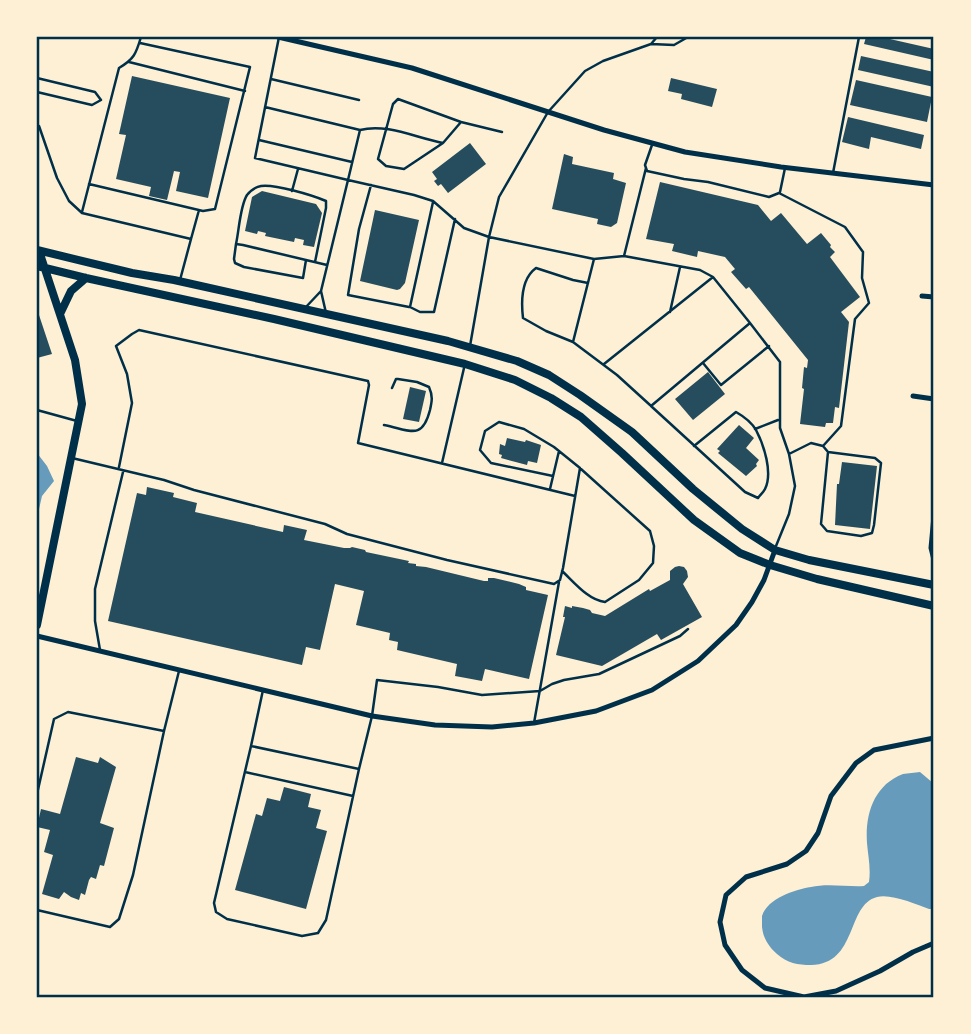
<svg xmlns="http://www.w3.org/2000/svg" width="971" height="1034" font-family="'Varela Round',sans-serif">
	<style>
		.water { fill: #669bbc }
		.building { fill: #264d5e }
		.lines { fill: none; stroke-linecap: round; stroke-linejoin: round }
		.service { stroke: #003049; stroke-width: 2.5 }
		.minor { stroke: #003049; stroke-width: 5 }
		.secondary { stroke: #003049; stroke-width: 8 }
		.neatline { fill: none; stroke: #003049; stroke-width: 2.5 }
	</style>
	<rect width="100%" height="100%" fill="#fdf0d5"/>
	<path class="water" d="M37 453 47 466 54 481 42 496 37 518Z
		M920 772 933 783 934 789V806L931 826 934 841V909H929C916 904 890 893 877 897 846 905 858 964 811 965 798 965 787 963 777 954 769 947 763 938 762 927 762 925 762 918 762 916 768 898 794 890 811 887 827 883 847 887 864 886L869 882C871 868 868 856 867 843 865 814 874 785 903 774 908 773 915 773 920 772Z"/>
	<path class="building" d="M866 37H881L934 49V60L864 44Z
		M861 56 934 72V87L858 70Z
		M132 76 230 98 208 198 176 191 180 172 174 171 167 200 149 196 151 187 116 179 126 135 119 134Z
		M671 78 717 89 712 107 681 99 682 94 668 91Z
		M856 80 932 97 927 122 850 105Z
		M848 117 924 135 921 149 871 137 869 149 842 142Z
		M470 143 486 164 448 193 441 184 438 186 434 181 437 179 432 172Z
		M564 154 573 157 572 164 614 173 613 179 626 183 617 223 611 227 597 224 598 219 552 209Z
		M660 182 758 205 771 221 781 213 807 244 821 233 831 245 830 247 835 252 830 257 860 297 841 312 849 322 839 408 835 407 833 423H826L825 427 800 424 804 389 802 388 804 367 807 368 808 360 749 287 746 289 731 272 735 269 725 257 698 251 697 257 672 251 674 244 646 239Z
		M262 191 316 204 322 213 314 247 303 245 304 240 295 238 294 242 265 236 266 233 258 231 257 234 245 231 252 197Z
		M375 210 419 220 405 283 400 289 397 290 360 281Z
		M37 309 52 354 37 358Z
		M708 372 725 394 693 420 675 399Z
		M410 387 426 391 419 422 403 419Z
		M739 425 754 438 746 448 759 460 756 464 757 466 746 476 718 453 720 451 717 449Z
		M507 438 525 442 526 440 541 445 537 463 528 461 527 465 501 458 502 455 499 454 500 444 505 446Z
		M842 462 877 466 870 529 835 525 837 484H839Z
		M147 487 174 493 173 497 197 503 195 512 283 532 284 525 307 530 304 540 344 548H350L352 547 365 550 366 552 409 561 408 563 416 564V566L426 567 484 581H488V578H494L519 584 526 587V590L548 595 529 679 485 669 482 681 466 678 455 676 457 664 397 650 398 642 389 640 390 633 356 625 364 591 335 584 320 650 306 647 302 665 108 621 137 493 146 495Z
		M679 566 684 567 687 571 688 577 683 584 702 617 661 640 657 634 602 666 556 655 565 617H563L565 606 572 608V606L583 608 590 610 592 613 605 616 649 589 650 591 670 580V571L675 567Z
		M76 757 98 763 100 757 116 767 100 823 114 828 104 866 100 865 96 879 91 877 89 880 85 895 81 893 79 900 71 897 64 892 59 899 42 894 53 855 44 852 50 830 37 827 41 809 60 814Z
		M284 787 311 794 308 807 321 810 316 828 327 831 306 909 235 890 256 814 262 816 267 798 280 801Z"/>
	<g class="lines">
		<path class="service" d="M279 37 255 158 348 180 360 130C387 123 416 138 443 143L461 122 502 132
			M657 37 651 44 674 45 688 37
			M129 62 245 91
			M37 78 95 92 101 100 92 105 37 92
			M271 79 359 100
			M265 107 360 130
			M39 126 57 178 69 201 82 213 191 239 180 280
			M259 140 352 162
			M443 143 404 169 386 166 378 159 393 104 398 99 461 122
			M652 145 645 165 647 171 684 179 708 182 769 197 779 193 845 227 863 252 862 278 869 303 855 319 841 426 823 446
			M833 173 859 37
			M89 184 203 211 215 209 250 67 140 43
			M371 185 359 229 348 295 409 307
			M292 191 298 169
			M780 192 785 168
			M433 202 410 307 420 312H434L455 219
			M82 212 119 68C134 59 136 54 141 37
			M191 239 199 210
			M236 244C239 231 240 206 247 195 251 190 255 187 261 186 275 184 312 195 326 201V208L315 262
			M624 256 700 270 713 277 750 323
			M594 259 573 342 617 375 650 405
			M306 260 303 278 244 267 235 263 234 259 236 244 243 245 327 265
			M305 308 321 291
			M670 312 680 267
			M326 313 321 291 348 180 414 195 433 201 464 228 489 237 594 259 624 256 646 168
			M573 342 546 331 523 318C521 301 521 279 536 268L573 280 588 283
			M470 346 489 237 499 197 548 112 585 71 603 61 651 44
			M703 363 721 385 769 346
			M604 364 713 277
			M37 410 77 421
			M384 425C410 430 422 441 430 410 432 401 433 396 429 387L417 382 398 379H396L392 388
			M755 429 778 420
			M694 446 736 412C743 416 752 423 756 430 764 445 773 473 765 489 763 493 760 495 758 498L745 492 651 406 750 323 780 362V428L789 454
			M72 458 164 480 194 490 325 524 347 534 447 560 554 584 560 580 563 568 580 468 554 447 524 429 499 422 485 431 480 450 491 463 553 476
			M442 463 464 368
			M119 467 132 403 127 374 116 346 132 334 139 330 368 381 369 385 358 443 575 496
			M550 489 559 451
			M776 546 789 514 795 486 789 454 811 443 823 446 828 452 821 524 827 531 861 536 872 533 874 525 881 463 875 458 828 452
			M562 571C574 582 588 600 605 602L639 580 653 563 654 546 650 531 581 469
			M100 650 95 621V589L123 472
			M263 690 251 746 359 769 372 716 377 680 438 687 482 695 540 691 552 684 564 680 599 674 680 636 688 629
			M534 723 559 582
			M251 746 214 903 216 912 227 919 302 936 318 933 326 920 359 769
			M245 772 353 796
			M37 794 54 719 68 712 164 731 179 671
			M37 910 110 927 119 919 133 875 164 731"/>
		<path class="minor" d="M278 37 412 68 604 130 685 152 781 167 934 185
			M922 296 934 297
			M913 396 934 399
			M934 516 931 548 934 560
			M37 636 372 716 435 725 492 727 534 723 596 711 652 690 698 661 736 625 752 602 764 580 775 550
			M934 738 874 750 856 763 831 796 818 833 806 851 787 864 746 877 726 895 720 922 725 945 742 970 765 988 804 997 836 991 880 971 913 952 934 943"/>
		<path class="secondary" d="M37 250 132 273 174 280 448 341 517 361 549 375 580 395 632 432 693 489 742 529 775 550 809 560 934 585
			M37 266 86 278 274 319 465 364 515 380 551 398 581 417 622 453 694 520 740 553 770 565 817 579 934 606
			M60 314 71 291 86 278
			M37 625 82 404 75 360 39 251"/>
	</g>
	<rect width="971" height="1034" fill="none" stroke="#fdf0d5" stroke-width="77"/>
	<rect x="38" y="38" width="894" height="958" class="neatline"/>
</svg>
